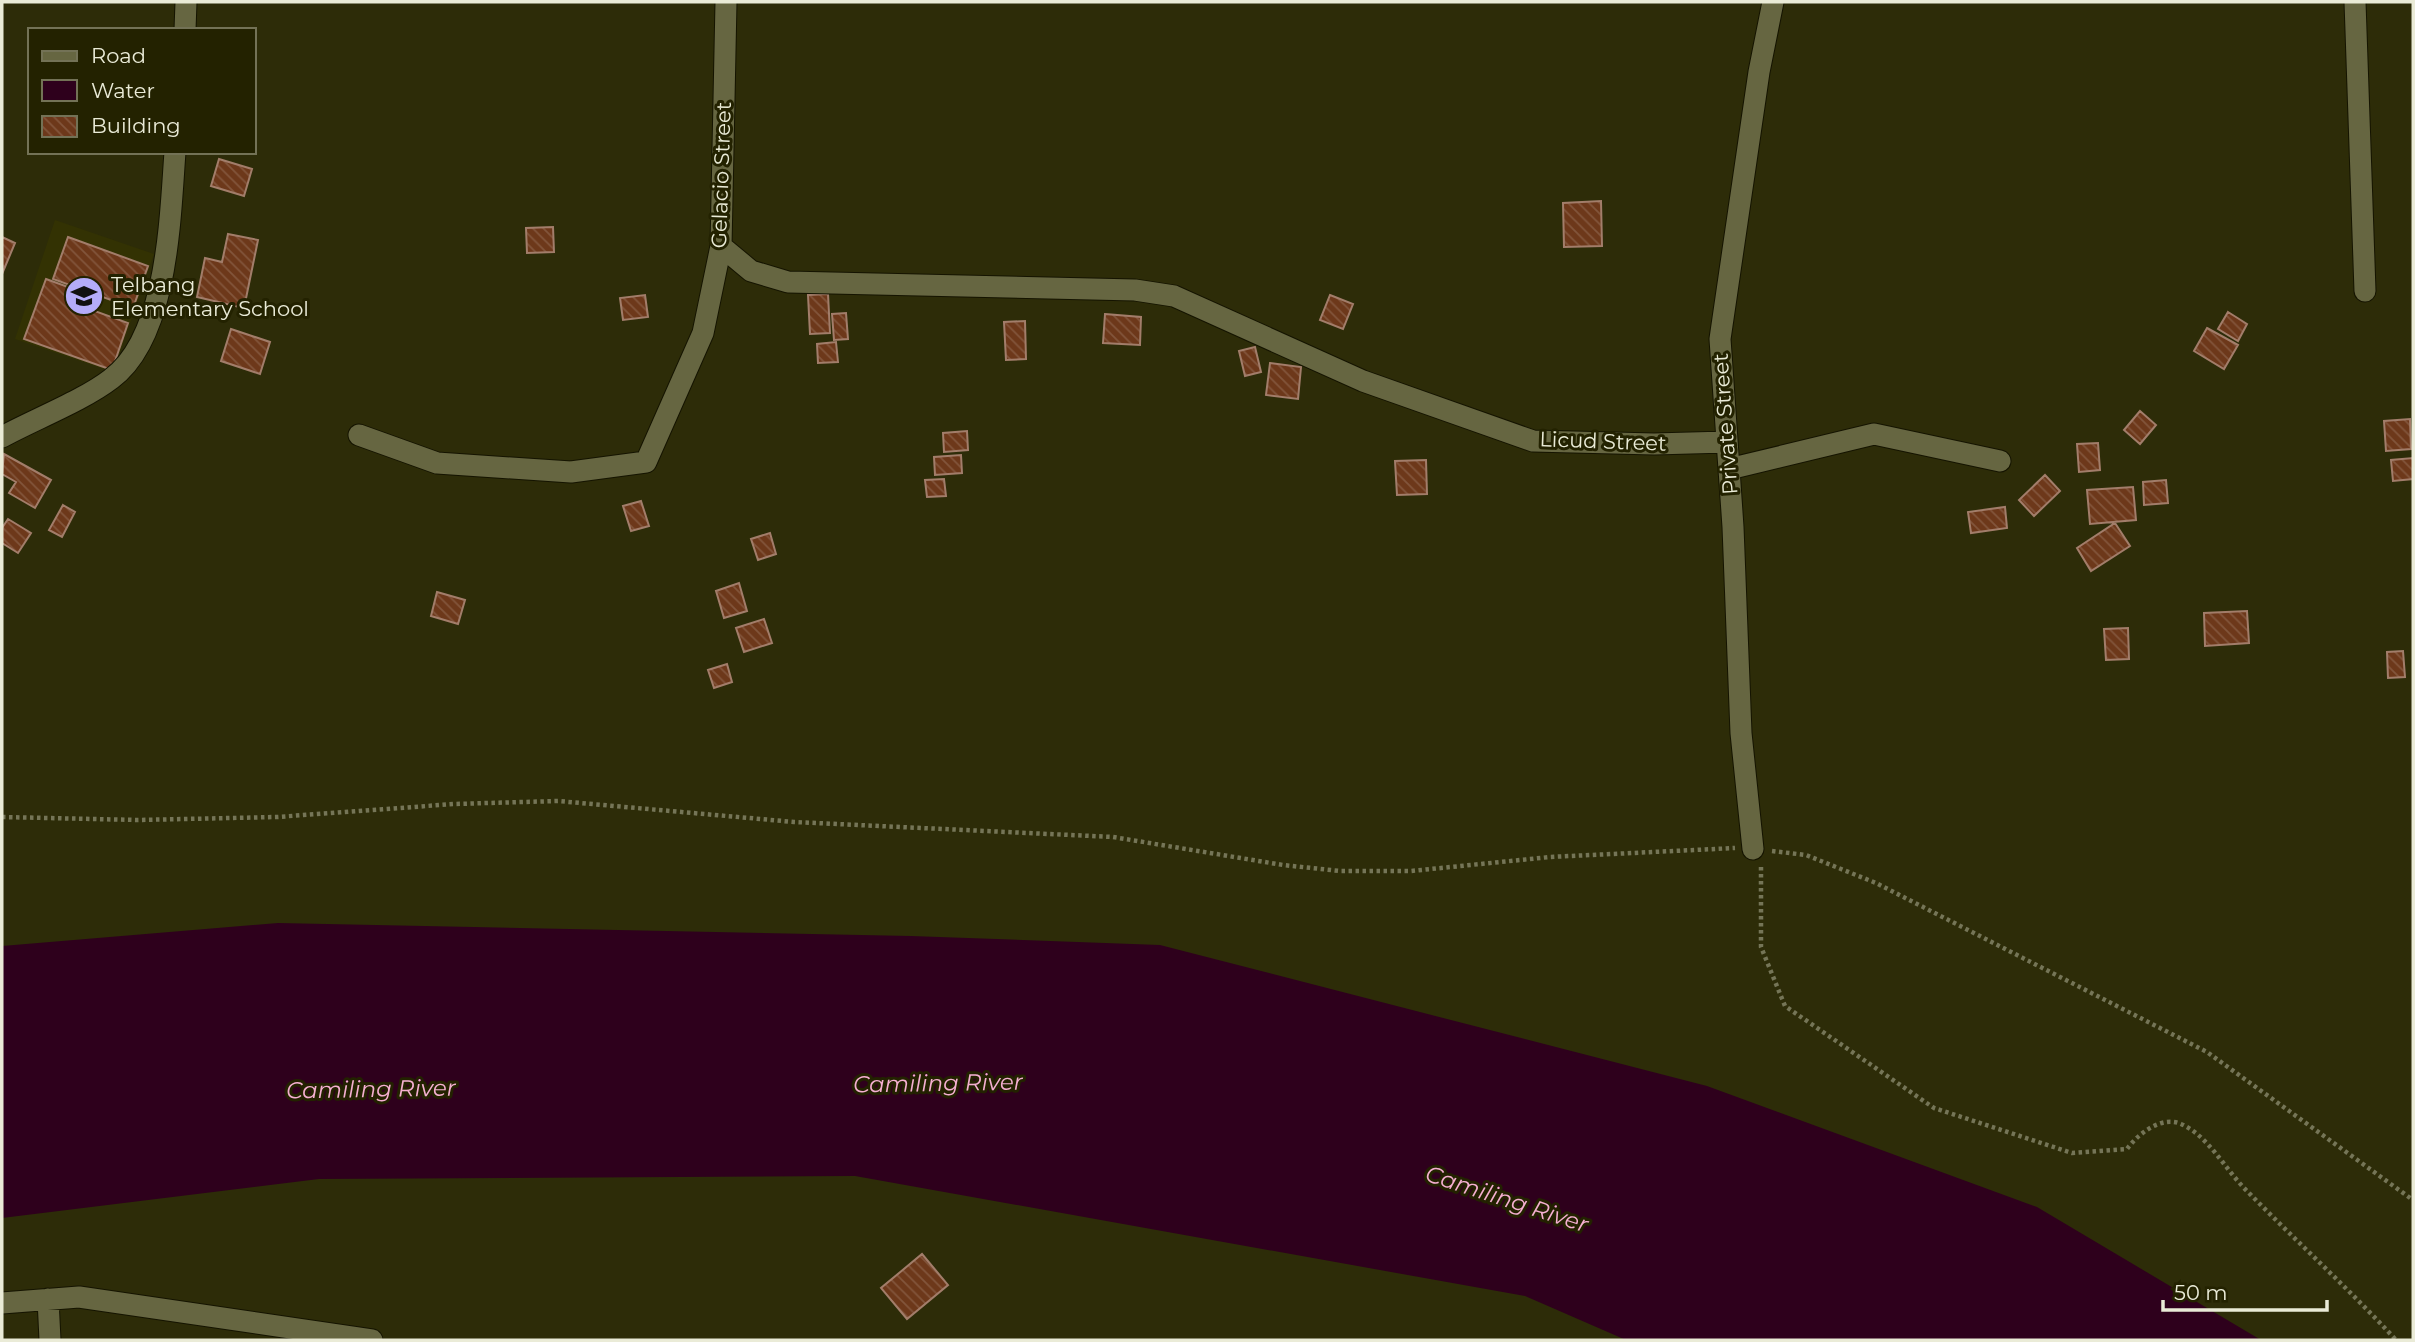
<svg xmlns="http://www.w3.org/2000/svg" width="2415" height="1342" font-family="Montserrat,sans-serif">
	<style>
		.built { fill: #333203 }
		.water { fill: #2e001c }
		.building { fill: url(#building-back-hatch); stroke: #a27d6a; stroke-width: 2 }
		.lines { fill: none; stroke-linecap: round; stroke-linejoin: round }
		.street-casing { stroke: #151400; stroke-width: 23 }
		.path { stroke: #757557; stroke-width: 4.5; stroke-dasharray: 3.5 3.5; stroke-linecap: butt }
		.street { stroke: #666641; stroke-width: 21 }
		.labels { text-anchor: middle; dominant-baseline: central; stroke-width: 6; stroke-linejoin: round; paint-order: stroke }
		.street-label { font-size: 21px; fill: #eaebd7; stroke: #232200 }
		.poi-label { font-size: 21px; fill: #eaebd7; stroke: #232200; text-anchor: start }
		.water-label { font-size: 23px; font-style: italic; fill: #f5afd1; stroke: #232200 }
	</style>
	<defs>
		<pattern id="building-back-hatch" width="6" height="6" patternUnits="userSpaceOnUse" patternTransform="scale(1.75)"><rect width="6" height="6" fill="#6d381a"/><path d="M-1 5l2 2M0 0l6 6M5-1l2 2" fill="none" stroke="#82553b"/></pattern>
	</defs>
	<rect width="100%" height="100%" fill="#2d2c08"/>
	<path class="built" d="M55 220 154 254 113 372 15 339Z"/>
	<path class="water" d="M278 923 911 936 1160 945 1707 1086 2037 1207 2261 1340H1626L1525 1296 855 1176 319 1179 2 1218V946Z"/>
	<path class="building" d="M219 159 252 169 244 196 211 186Z
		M1601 201 1602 246 1564 247 1563 203Z
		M553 227 554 252 527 253 526 228Z
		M228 234 258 240 244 308 197 297 205 258 222 262Z
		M2 237 15 243 2 274Z
		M68 237 148 266 133 308 53 279Z
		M46 279 93 296 89 309 128 323 112 370 24 339Z
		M828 294 830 333 810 334 808 295Z
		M645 295 648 317 623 320 620 298Z
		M1330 295 1353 304 1343 329 1320 320Z
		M2228 312 2247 324 2238 341 2218 329Z
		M846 313 848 339 834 340 832 314Z
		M1105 314 1141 317 1140 345 1103 343Z
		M1025 321 1026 359 1006 360 1004 322Z
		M2207 328 2238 345 2224 369 2194 351Z
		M231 329 270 342 260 374 221 361Z
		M836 342 838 362 818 363 817 344Z
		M1255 347 1261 372 1245 376 1239 351Z
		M1270 363 1301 367 1298 399 1266 395Z
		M2140 411 2156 425 2140 444 2124 430Z
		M2410 419 2411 449 2386 451 2384 421Z
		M967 431 968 450 944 452 943 433Z
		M2098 443 2100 470 2079 472 2077 444Z
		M4 454 51 480 35 508 9 493 16 482 2 474Z
		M961 455 962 473 935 475 934 457Z
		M2413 458V479L2393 481 2391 460Z
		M1426 460 1427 494 1397 495 1395 461Z
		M2045 475 2060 491 2034 516 2019 500Z
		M944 479 946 496 927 497 925 480Z
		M2166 480 2168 503 2144 505 2143 482Z
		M2133 487 2136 520 2090 524 2087 490Z
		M641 501 649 526 631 531 623 506Z
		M63 505 75 512 62 537 49 530Z
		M2005 507 2007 528 1971 533 1968 512Z
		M8 519 31 533 18 553 2 543V528Z
		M2115 523 2130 546 2091 571 2077 548Z
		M770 533 776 554 758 560 751 539Z
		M739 583 747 611 724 618 716 591Z
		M437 592 465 600 458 624 431 616Z
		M2247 611 2249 643 2205 646 2204 613Z
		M764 619 772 643 744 652 736 628Z
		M2128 628 2129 659 2106 660 2104 629Z
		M2403 651 2405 677 2388 678 2387 652Z
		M727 664 732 682 714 688 708 670Z
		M922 1254 948 1285 907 1319 881 1288Z"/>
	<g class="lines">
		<g class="street-casing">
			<path id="street" d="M2355 2 2365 291
				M185 30 186 2
				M721 246 751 271 788 282 1135 290 1174 296 1363 381 1533 441 1654 444 1727 442
				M359 435 437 463 571 472 646 462 703 333 721 246 726 2
				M2 437C33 420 84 400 111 379 168 337 170 218 175 152
				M1729 469 1874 434 2000 461
				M1753 849 1741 733 1733 527 1720 339 1759 72 1773 2
				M48 1299 50 1340
				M2 1303 79 1297 372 1340"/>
		</g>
		<path class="path" d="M2 817 138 820 277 817 454 804 558 801 794 822 1113 837 1283 865 1340 871H1411L1550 857 1735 848
			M1772 851 1806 855 1876 883 2207 1052 2413 1200
			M1761 867V947L1785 1006 1934 1108 2072 1153 2127 1149C2137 1135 2161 1115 2181 1124 2209 1136 2226 1171 2248 1192 2297 1242 2349 1289 2396 1340"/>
		<use href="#street" class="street"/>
	</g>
	<defs>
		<g id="school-disc" transform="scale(2.0125)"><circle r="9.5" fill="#b4acf9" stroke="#232200"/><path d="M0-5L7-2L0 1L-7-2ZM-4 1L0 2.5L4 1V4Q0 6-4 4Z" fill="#111"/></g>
	</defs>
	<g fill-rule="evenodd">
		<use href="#school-disc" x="84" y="296"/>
	</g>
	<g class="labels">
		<g class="street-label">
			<text transform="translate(721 175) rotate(-88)">Gelacio Street</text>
			<text transform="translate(1725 424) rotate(-94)">Private Street</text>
			<text transform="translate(1603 441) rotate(2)">Licud Street</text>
		</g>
		<g class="poi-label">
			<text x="111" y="284">Telbang<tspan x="111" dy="24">Elementary School</tspan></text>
		</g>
		<g class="water-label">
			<text transform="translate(938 1083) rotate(-1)">Camiling River</text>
			<text transform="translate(371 1089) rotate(-1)">Camiling River</text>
			<text transform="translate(1507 1199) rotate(18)">Camiling River</text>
		</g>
	</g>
	<rect width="2415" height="1342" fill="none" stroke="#eaebd7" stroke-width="7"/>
	<rect x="28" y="28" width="228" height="126" fill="#232200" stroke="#737256" stroke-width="2"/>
	<rect x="42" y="51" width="35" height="10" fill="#666641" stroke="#737256" stroke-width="2"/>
	<text x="91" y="63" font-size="21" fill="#eaebd7">Road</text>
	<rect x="42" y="80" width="35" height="21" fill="#2e001c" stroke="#737256" stroke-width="2"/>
	<text x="91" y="98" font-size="21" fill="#eaebd7">Water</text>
	<rect x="42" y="116" width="35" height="21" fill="url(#building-back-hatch)" stroke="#737256" stroke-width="2"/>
	<text x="91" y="133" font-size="21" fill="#eaebd7">Building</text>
	<path d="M2163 1300v10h164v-10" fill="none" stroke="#eaebd7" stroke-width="3.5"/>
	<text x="2174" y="1300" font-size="21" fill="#eaebd7" stroke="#232200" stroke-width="5" paint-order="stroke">50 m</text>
</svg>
